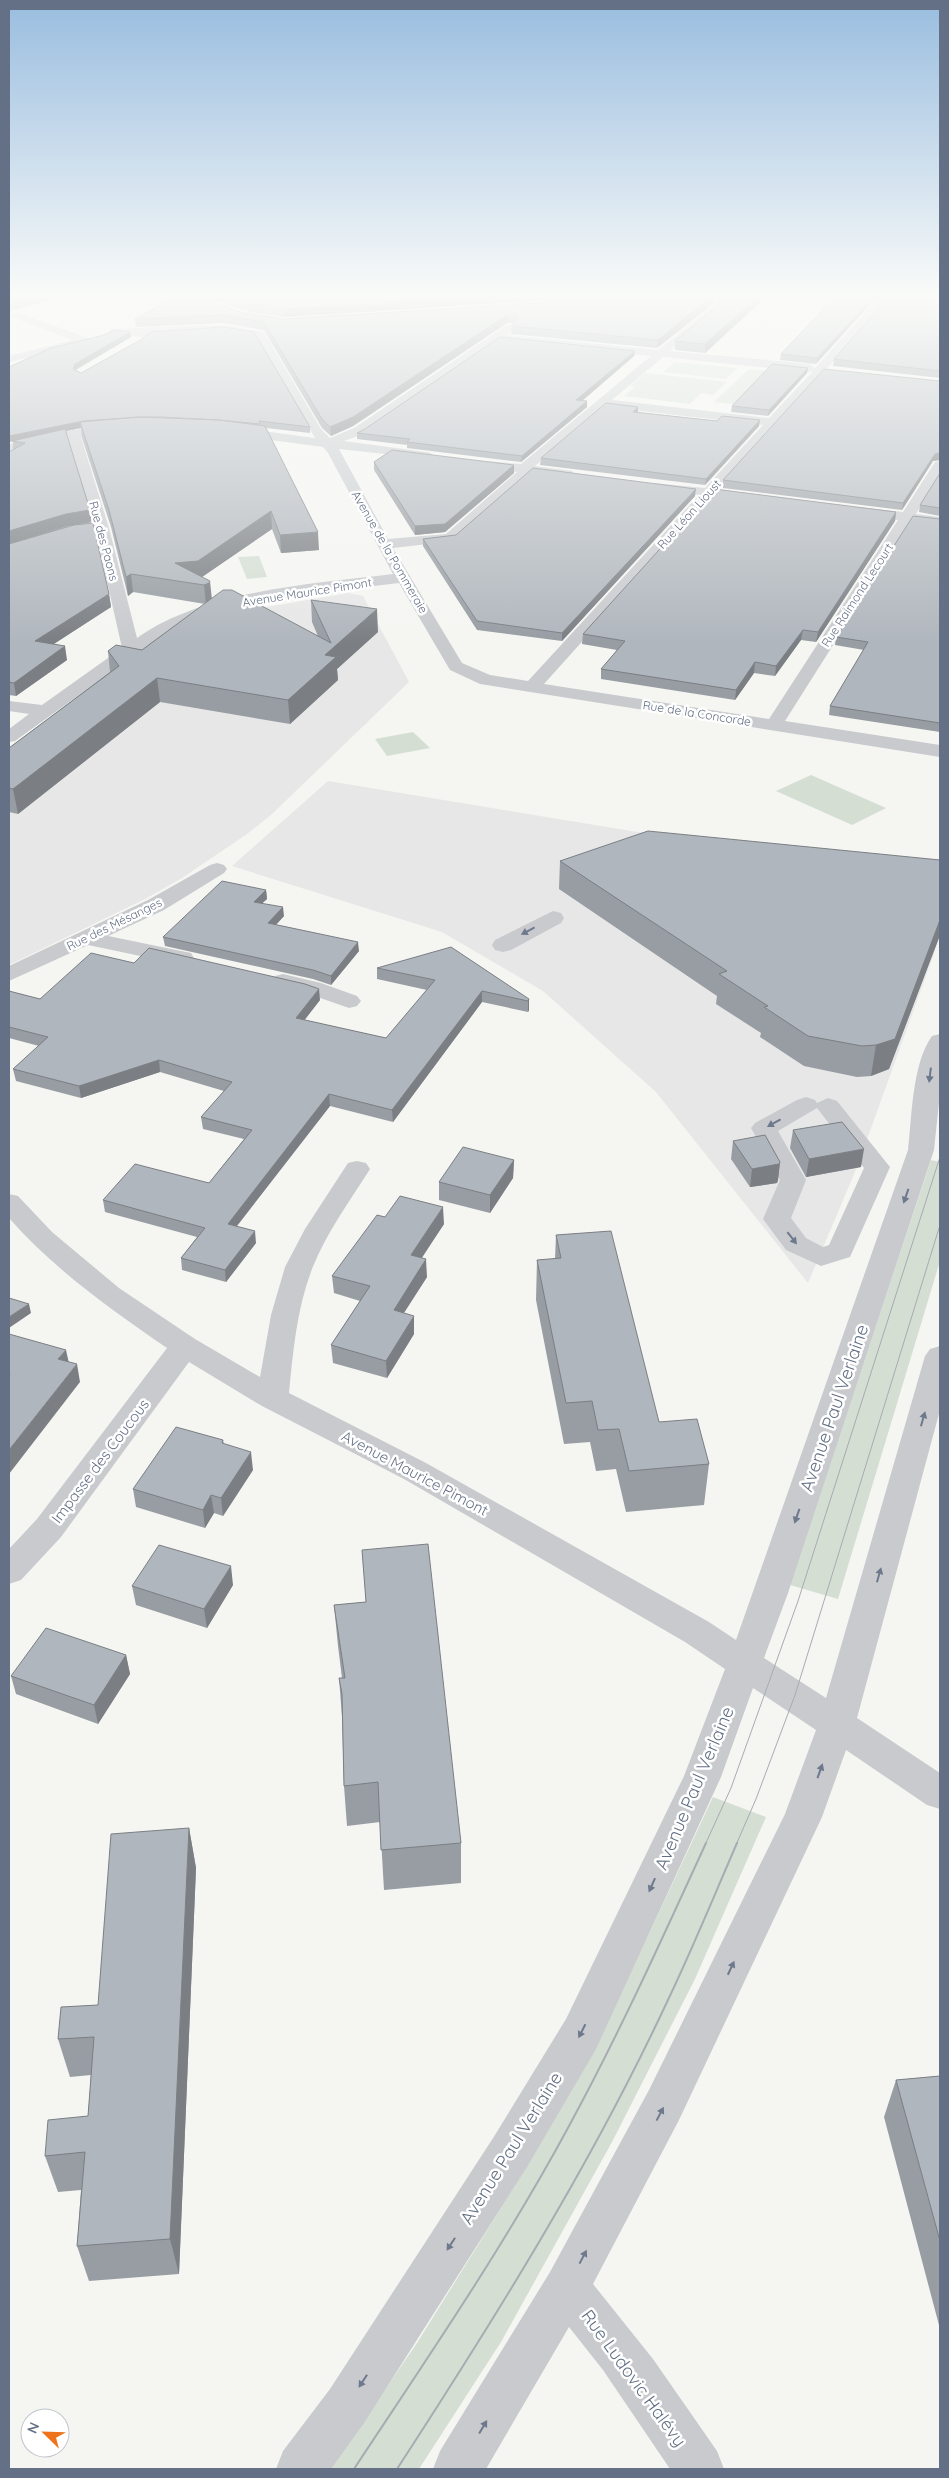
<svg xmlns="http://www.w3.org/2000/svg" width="949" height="2478" font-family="Quicksand,sans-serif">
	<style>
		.built { fill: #e6e7e6 }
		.green { fill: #d5ded3 }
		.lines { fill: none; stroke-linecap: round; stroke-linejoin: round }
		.minor { fill: #c8cace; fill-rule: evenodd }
		.tram-far1 { stroke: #a7abb2; stroke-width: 1 }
		.tram { stroke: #a7abb2; stroke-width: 2 }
		.wall { fill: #979da3 }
		.shaded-wall { fill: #7b7f84 }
		.building { fill: #b0b6bd; stroke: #7b7f84 }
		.oneway { fill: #6d798c }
		.labels { text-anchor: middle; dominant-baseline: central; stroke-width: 5; stroke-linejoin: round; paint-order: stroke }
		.far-street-label { font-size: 12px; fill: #637085; stroke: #fff }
		.street-label { font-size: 15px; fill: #637085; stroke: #fff }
		.near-street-label { font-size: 18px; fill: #637085; stroke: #fff }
	</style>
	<rect width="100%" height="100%" fill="#f5f6f2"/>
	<path class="built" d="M348 593 363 596 409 682 272 814 247 834 182 878 145 899 9 965V758L256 609Z
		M328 781 686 840 940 872V937L857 1167 808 1283 656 1092 543 991 442 932 232 866Z"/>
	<path class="green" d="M675 362 737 368 726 379 663 372Z
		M749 369 799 374 767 408 714 402Z
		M645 373 727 382 713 395 701 393 690 404 624 396 635 387 630 386Z
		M259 556 267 577 247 579 238 557Z
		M413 732 430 748 387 756 375 739Z
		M811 775 886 808 852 825 776 791Z
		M931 1160 940 1162V1261L838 1599 790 1585Z
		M713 1797 766 1817 695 1979 612 2142 501 2342 419 2469H330L417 2343 514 2187 618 2000Z"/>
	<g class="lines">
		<path class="minor" d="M230 297H241L243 301 218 310 213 307 232 300Z
			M354 297H366L332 322H324V318Z
			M880 297H891L719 489 753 494 755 497 753 500 712 497 544 684 769 719 898 520 858 515 851 511 858 507 903 512 935 462 940 461V475L916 514 940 517V525L911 522 785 721 940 745V757L480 684 450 670 399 583 332 591 248 605 222 611 168 631 15 741 9 742V729L29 714 9 711V701L42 705 122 648 95 528 68 439 45 442 9 452V444L44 434 118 424 124 428 118 432 81 437 109 528 137 638C205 590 312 584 393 574L328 453 323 447 233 435 227 431 233 427 315 438 256 336C207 325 157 345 110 333V329L224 325 264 332 321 429 330 438 354 428 507 325H515L516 327 507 335 658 350 715 304 719 305V309L670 351 809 364 813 366 814 369ZM499 341 651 356 521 464 471 460 469 463 471 466 517 472 446 534 388 539 339 449 431 459 433 456 431 453 426 452 344 441 364 434ZM663 357 809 372 813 371 769 418 612 400ZM605 407 763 425 705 488 654 483 652 486 654 489 699 495 528 681 490 675 462 663 393 548 455 541 532 474 572 477 574 474 572 471 535 466Z
			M15 312 88 338 90 340 86 343 9 362V356L73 340 11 317 10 315Z
			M217 863 224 865 227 869 224 873 164 910 108 936 191 953 194 958 191 963 183 965 88 945 9 981V966L148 900 210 865Z
			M553 911 561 913 564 918 561 923 511 950 503 952 495 950 492 945 495 940Z
			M283 974 321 983 357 996 361 1001 357 1006 349 1008 306 993 275 986 272 981 275 976Z
			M940 1034V1093L934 1150 788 1593 764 1658 826 1698 925 1356 930 1349 940 1346V1410L857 1718 940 1773V1809L927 1805 846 1750 822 1817 679 2120 593 2284 653 2359 717 2451 724 2469H670L603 2370 569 2327 486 2469H433L440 2451 550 2272 649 2090 785 1814 816 1730 753 1688 721 1777 596 2049 527 2167 364 2423 331 2469H276L283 2451 330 2389 495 2135 566 2019 684 1776 725 1669 685 1642 404 1479 262 1406 189 1362 61 1537 21 1580 9 1584V1549L37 1519 167 1348C110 1309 55 1270 9 1218V1194L18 1196 52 1232 119 1288 195 1339 260 1377 271 1315 285 1267 305 1229 348 1163 357 1161 366 1163 370 1169C350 1201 326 1233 312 1269 297 1308 293 1351 289 1393L426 1463 709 1622 736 1640 908 1150C912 1116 912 1064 932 1036Z
			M806 1097 815 1100 817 1103 828 1098 837 1101 890 1167 850 1257 821 1266 786 1250 763 1219 780 1180 751 1128 755 1123 797 1100ZM817 1108 864 1168 829 1245 823 1247 806 1238 791 1218 806 1180 778 1131Z"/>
		<path class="tram-far1" d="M151 297 180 306
			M705 1845 731 1788 798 1601 940 1157
			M736 1845 756 1799 795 1695 940 1225"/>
		<path class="tram" d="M354 2469C428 2357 505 2245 569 2126 619 2034 662 1939 706 1843
			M397 2469C495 2318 591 2165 667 2002 692 1950 714 1896 737 1843"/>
	</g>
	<path class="wall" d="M205 297H591L285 317 249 312Z
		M632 297H766L705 353 675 350V341L719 303H714L657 348 511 334 512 326 514 323H507L353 426 331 436 322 428 264 330 224 323 136 327 135 319 243 313 285 319Z
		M835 297 816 364 780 360 781 354Z
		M940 297V378L833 366 834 359Z
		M131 337 76 370 81 373 310 427V433L266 428 319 550 281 553 272 529 202 577 211 599 318 636 312 622 311 600 378 632 337 669 338 680 290 724 160 702 18 814 9 812V748L110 672 108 651 142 650 205 604 133 592 128 596 111 527 82 438 81 428 66 431 90 510 92 522 84 524 109 594 111 607 53 644 67 660 16 696 9 695V452L13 450V441L9 442V367Z
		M634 356 582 401H587V407L521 462 407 448V445L357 439V433Z
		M808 368 807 373 768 416 731 412 732 406Z
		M940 381V460L933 461 902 510 723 488V480Z
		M638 412 717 421 759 426 705 485 540 465 541 458Z
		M374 462 514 473 445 532 415 535 374 470Z
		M940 473V516L919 512 920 505Z
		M695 496 562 641 477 630 423 546V539L456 535Z
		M896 512 895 521 816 642 801 640 775 676 754 673 735 700 601 679V669L617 650 582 644 583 634Z
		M940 519V732L829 715 830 706 864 650 835 645 836 637Z
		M940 860V935L889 1069 871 1076 857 1077 804 1066 760 1037 761 1033 716 1004 717 996 559 889 560 861Z
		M266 890 267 899 262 903 284 916 276 925 359 951 331 985 313 979 165 946 163 937Z
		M134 963 320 1000 304 1020 386 1038 427 990 377 979V968L529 999V1010L528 1012 482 1002 393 1122 330 1106 237 1226 256 1243 226 1282 182 1270 181 1258 197 1237 105 1212 103 1200 209 1183 244 1139 203 1129 201 1117 224 1091 160 1072 81 1098 16 1081 13 1069 39 1046 9 1038V991L40 999Z
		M793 1130 861 1167 806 1177 790 1148Z
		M733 1141 780 1162 778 1180 777 1183 750 1187 731 1159Z
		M514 1160 513 1178 490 1213 439 1200V1182Z
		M385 1217 444 1224 421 1258 427 1277 404 1313 414 1334 387 1378 333 1363 331 1345 360 1301 334 1293 332 1276Z
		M556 1235 659 1422 709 1464 704 1505 626 1512 616 1469 596 1471 590 1442 564 1444 536 1300 537 1260 555 1259Z
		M223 1440 224 1444 253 1470 223 1516 214 1513 205 1528 136 1507 133 1489Z
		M362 1550 461 1843V1883L384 1890 380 1822 347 1826 344 1786 342 1717 339 1678H342L338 1646 334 1605 366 1602Z
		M233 1585 207 1628 136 1605 132 1586Z
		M126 1655 130 1674 98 1724 16 1694 11 1676Z
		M189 1828 196 1868 179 2274 89 2281 77 2246 81 2190 58 2192 45 2156 88 2116 91 2075 70 2077 58 2039 98 2005Z
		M940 2076V2329L884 2117 896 2080Z"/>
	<path class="shaded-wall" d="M32 297H64L9 311V303Z
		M472 297H591L285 317V309Z
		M711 297H714V303L657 348 658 340Z
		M758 297H766L705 353V344Z
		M873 297H877L816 364 817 358Z
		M507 315V323L353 426 331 436 330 427Z
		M130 332 131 337 76 369 74 375 73 369 75 364Z
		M635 351 634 356 576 406V400Z
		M808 368 807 373 768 416 769 410Z
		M587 401V407L521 462 522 456Z
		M638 407V413L633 412Z
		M760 420 759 426 705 485 706 479Z
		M84 421 80 422 81 428 9 442V436Z
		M940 453V460L933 461 902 510 903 503 935 454Z
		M514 465V473L445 532 415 535V526Z
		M696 489 695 496 562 641V633Z
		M90 510 92 522 67 526 9 544V531L66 514Z
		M271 511 272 529 199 579 175 563Z
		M896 512 895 521 816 642 818 632Z
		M318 532 319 550 281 553 280 535Z
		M131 574 133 592 128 596 126 577Z
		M210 581 212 600 206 604 204 585Z
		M109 594 111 607 37 655 35 641Z
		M377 609 378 632 337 669 338 680 290 724 288 700 325 655Z
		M803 630 801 640 775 676 776 666Z
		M65 646 67 660 16 696 14 683Z
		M755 662 754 673 735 700 736 690Z
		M157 678 160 702 18 814 13 789Z
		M266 890 267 899 255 910 254 902Z
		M283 907 284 916 269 932 268 923Z
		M940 920V935L889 1069 871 1076 876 1045Z
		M358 942 359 951 331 985V976Z
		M319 989 320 1000 297 1030 296 1018Z
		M482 991V1002L393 1122 392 1110Z
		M529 999V1010L528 1012V1001Z
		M159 1060 160 1072 81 1098 79 1086Z
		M329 1094 330 1106 229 1236 228 1224Z
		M864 1149 861 1167 806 1177 809 1159Z
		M514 1160 513 1178 490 1213V1195Z
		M780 1162 778 1180 777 1183 750 1187 752 1169Z
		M443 1207 444 1224 412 1273 411 1255Z
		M255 1231 256 1243 226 1282 225 1270Z
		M426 1259 427 1277 394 1328V1310Z
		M29 1304 31 1313 9 1328V1317Z
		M414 1316V1334L387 1378 386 1361Z
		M66 1350 70 1368 58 1359Z
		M77 1364 80 1382 9 1474V1450Z
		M251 1452 253 1470 223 1516 221 1498Z
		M211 1495 214 1513 205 1528 203 1510Z
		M231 1566 233 1585 207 1628 204 1609Z
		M126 1655 130 1674 98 1724 94 1705Z
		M189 1828 196 1868 179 2274 170 2239Z"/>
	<path class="building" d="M9 297H32L9 303Z
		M176 297H196L243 313 285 319 632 297H711L658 340 512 326 518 318 515 315H507L353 417 330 427 322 419 264 322 223 315 135 319Z
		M228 297H472L285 309 249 304Z
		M720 297H758L705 344 675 341 721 303Z
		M835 297H873L817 358 781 354Z
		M889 297H940V371L834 359Z
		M223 327 254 332 310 427 259 421 260 424 219 420 161 417H139L84 421 9 436V367L51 348 104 335 115 330 130 332 75 364 73 369 81 373 142 339 150 332Z
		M500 337 635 351 576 400 587 401 522 456 407 442 410 439 357 433 365 429Z
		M772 364 808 368 769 410 732 406Z
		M824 369 940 381V453L935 454 903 503 723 480Z
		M606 403 638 407 633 412 717 421 722 416 760 420 706 479 541 458Z
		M139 417 219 420 265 426 318 532 280 535 271 511 198 561 175 563 210 581 209 583 204 585 131 574 126 577 109 510 80 422Z
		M65 429 90 510 66 514 9 531V452L25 443 12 441Z
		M392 450 514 465 445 524 415 526 374 462Z
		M533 468 696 489 562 633 477 621 423 539 456 535Z
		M940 473V508L920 505Z
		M714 489 896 512 818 632 803 630 776 666 755 662 736 690 601 669 625 641 583 634Z
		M913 516 940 519V723L830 706 868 642 836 637Z
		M93 523 109 594 35 641 65 646 14 683 9 682V544L74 525Z
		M223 590H232L331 643 311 600 377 609 325 655 336 657 288 700 157 678 13 789 9 788V748L119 666 108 651 116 645 142 650Z
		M648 831 940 860V920L895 1039 876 1045 862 1046 808 1036 764 1007 768 1006 719 974 727 971 560 861Z
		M222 881 266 890 254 902 283 907 268 923 358 942 331 976 313 970 163 937Z
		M451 947 529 999 528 1001 482 991 392 1110 329 1094 228 1224 255 1231 225 1270 181 1258 205 1228 103 1200 135 1164 209 1183 252 1130 201 1117 232 1082 159 1060 79 1086 13 1069 48 1037 9 1027V991L40 999 91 953 134 963 149 948 305 984 319 989 296 1018 386 1038 435 980 377 968Z
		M842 1122 864 1149 809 1159 793 1130Z
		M765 1135 780 1162 779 1164 752 1169 733 1141Z
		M463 1147 514 1160 490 1195 439 1182Z
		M400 1196 443 1207 411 1255 426 1259 394 1310 414 1316 386 1361 331 1345 370 1286 332 1276 377 1215 385 1217Z
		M611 1231 659 1422 697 1419 709 1464 629 1471 619 1429 598 1430 592 1401 566 1403 537 1260 561 1258 556 1235Z
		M9 1298 29 1304 9 1317Z
		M9 1334 66 1350 58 1359 77 1364 9 1450V1377L10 1375H9Z
		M176 1427 223 1440 222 1443 251 1452 221 1498 211 1495 203 1510 133 1489Z
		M428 1544 461 1843 381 1850 378 1782 344 1786 342 1694 339 1678H345L334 1605 366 1602 362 1550Z
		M159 1545 231 1566 204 1609 132 1586Z
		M46 1628 126 1655 94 1705 11 1676Z
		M189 1828 170 2239 77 2246 85 2152 45 2156 48 2120 88 2116 94 2037 58 2039 61 2007 98 2005 111 1834Z
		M940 2076V2241L896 2080Z"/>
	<defs><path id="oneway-solid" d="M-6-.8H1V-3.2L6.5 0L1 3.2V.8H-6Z" transform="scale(1.25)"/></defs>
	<g class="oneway">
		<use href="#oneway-solid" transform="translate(528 931) rotate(152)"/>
		<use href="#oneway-solid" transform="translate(930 1075) rotate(97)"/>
		<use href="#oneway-solid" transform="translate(774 1123) rotate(151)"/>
		<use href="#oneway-solid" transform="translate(906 1196) rotate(109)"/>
		<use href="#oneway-solid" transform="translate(792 1238) rotate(52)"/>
		<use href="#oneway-solid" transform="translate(923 1419) rotate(-74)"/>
		<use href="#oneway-solid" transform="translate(797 1516) rotate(109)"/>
		<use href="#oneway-solid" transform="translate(879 1575) rotate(-74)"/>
		<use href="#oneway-solid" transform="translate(820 1771) rotate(-70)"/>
		<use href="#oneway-solid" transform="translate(652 1885) rotate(114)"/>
		<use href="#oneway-solid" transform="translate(731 1968) rotate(-65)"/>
		<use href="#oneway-solid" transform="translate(582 2031) rotate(117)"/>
		<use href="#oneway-solid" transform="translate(660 2114) rotate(-62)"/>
		<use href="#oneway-solid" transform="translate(451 2244) rotate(123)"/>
		<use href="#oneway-solid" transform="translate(583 2257) rotate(-62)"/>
		<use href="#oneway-solid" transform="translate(363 2381) rotate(123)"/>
		<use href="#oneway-solid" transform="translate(483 2427) rotate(-59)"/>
	</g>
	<linearGradient id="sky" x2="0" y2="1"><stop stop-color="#99bddf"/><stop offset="0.46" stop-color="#fafbf9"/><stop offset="1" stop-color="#fafbf9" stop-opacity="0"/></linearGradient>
	<rect width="949" height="644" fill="url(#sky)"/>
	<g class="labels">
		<g class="far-street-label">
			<text transform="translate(689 514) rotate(-48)">Rue Léon Lioust</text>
			<text transform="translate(104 541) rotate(75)">Rue des Paons</text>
			<text transform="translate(390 552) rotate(60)">Avenue de la Pommeraie</text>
			<text transform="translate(307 592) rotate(-9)">Avenue Maurice Pimont</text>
			<text transform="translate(857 595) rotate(-57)">Rue Raimond Lecourt</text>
			<text transform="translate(697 713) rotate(9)">Rue de la Concorde</text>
			<text transform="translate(114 924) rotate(-26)">Rue des Mésanges</text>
		</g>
		<g class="street-label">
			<text transform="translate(100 1461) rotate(-53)">Impasse des Coucous</text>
			<text transform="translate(415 1473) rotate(28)">Avenue Maurice Pimont</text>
		</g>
		<g class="near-street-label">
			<text transform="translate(834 1408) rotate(-71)">Avenue Paul Verlaine</text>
			<text transform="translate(694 1788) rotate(-67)">Avenue Paul Verlaine</text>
			<text transform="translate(511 2148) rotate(-58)">Avenue Paul Verlaine</text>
			<text transform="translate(634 2378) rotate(54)">Rue Ludovic Halévy</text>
		</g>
	</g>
	<rect width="949" height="2478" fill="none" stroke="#637085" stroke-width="20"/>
	<g transform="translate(45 2433) rotate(293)"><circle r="24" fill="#ffffff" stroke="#c1c6ce"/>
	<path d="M0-4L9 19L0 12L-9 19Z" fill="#ee731b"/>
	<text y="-8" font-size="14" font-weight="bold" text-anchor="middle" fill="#637085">N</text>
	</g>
</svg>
